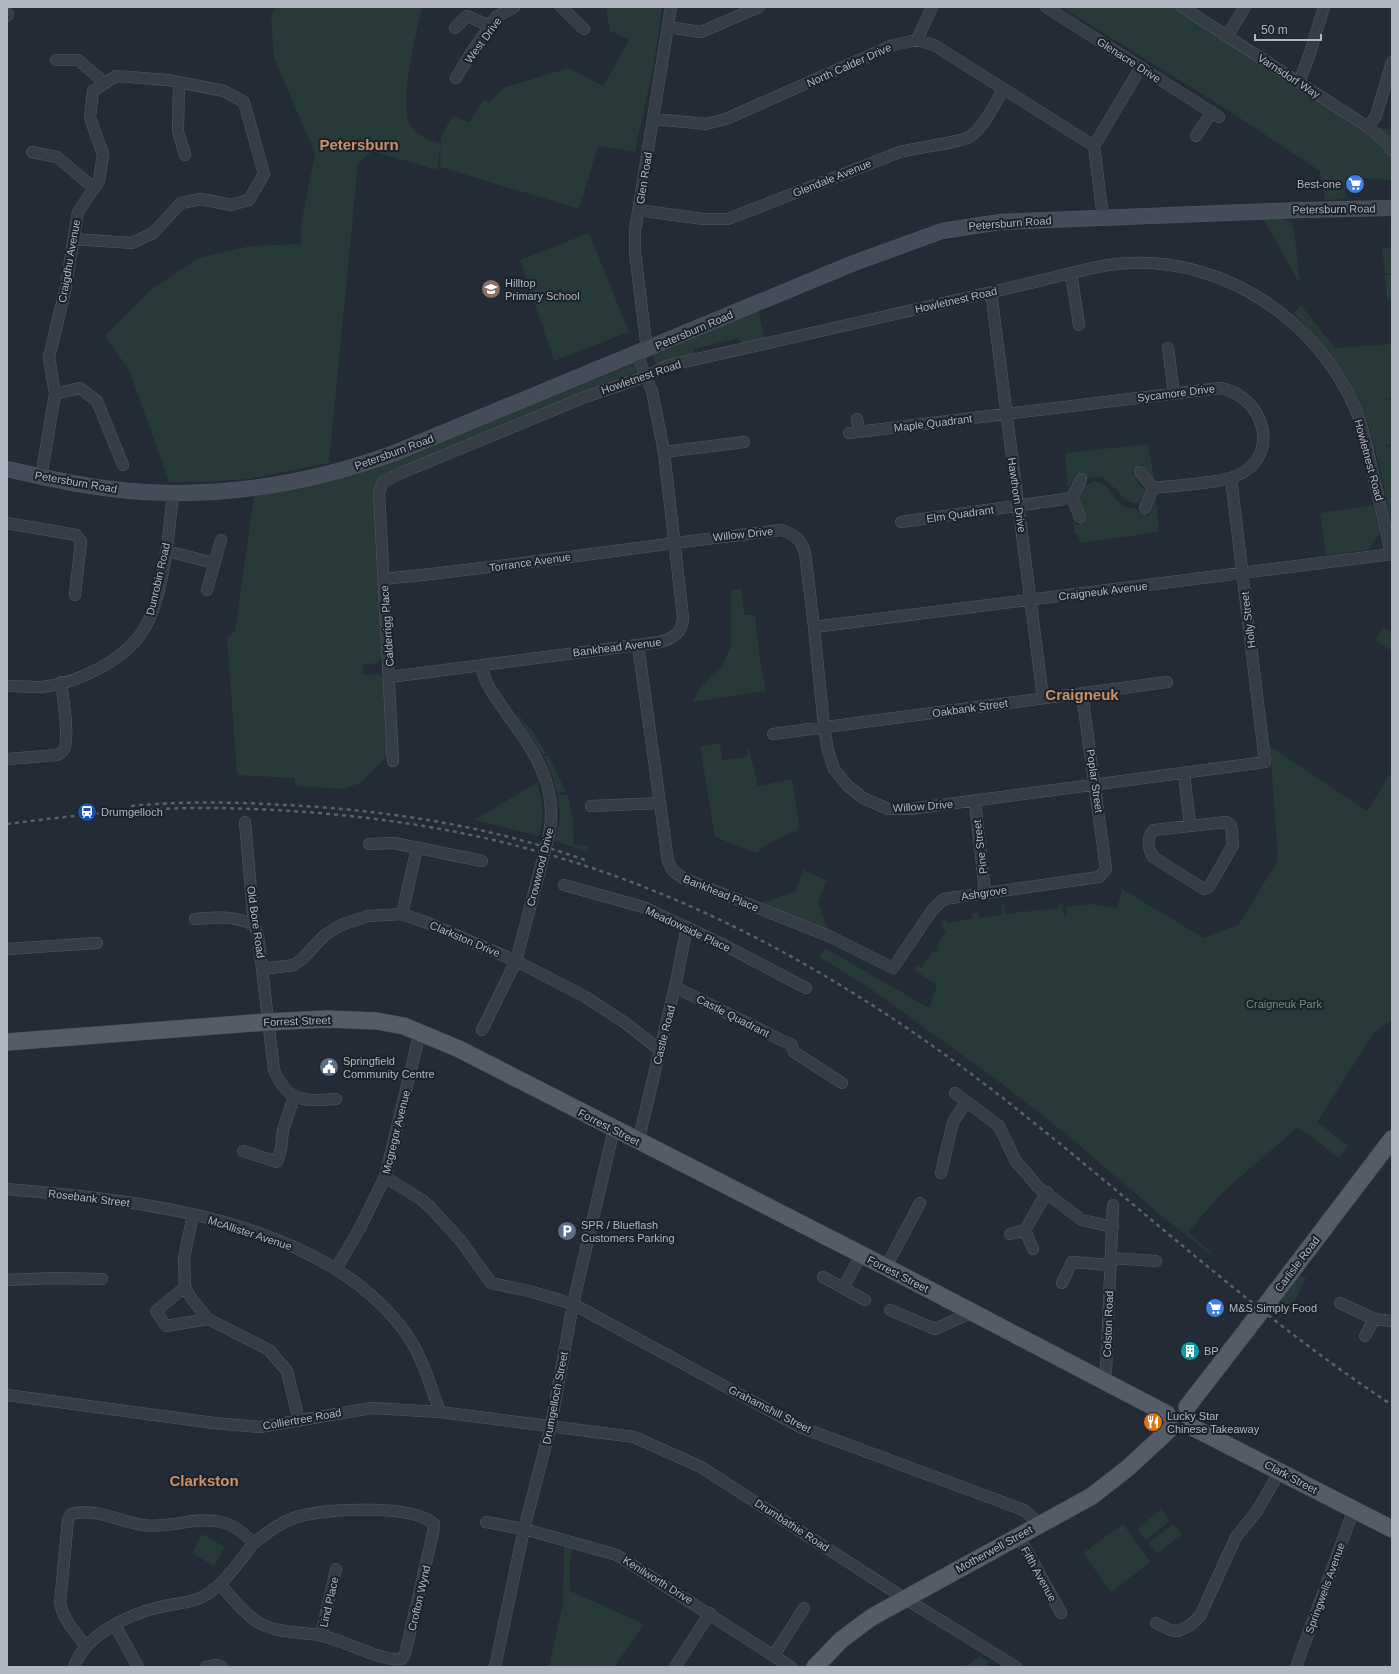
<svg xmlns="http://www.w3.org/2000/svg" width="1399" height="1674" font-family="Helvetica,sans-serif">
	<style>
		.green { fill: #273939 }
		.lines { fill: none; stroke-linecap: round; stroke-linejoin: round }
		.street-casing { stroke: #535a65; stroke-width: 12 }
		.secondary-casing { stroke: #535a65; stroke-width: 16 }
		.primary-casing { stroke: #3f4650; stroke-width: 18 }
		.street { stroke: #353d47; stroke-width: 11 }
		.secondary { stroke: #444c5a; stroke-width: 15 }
		.primary { stroke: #535c67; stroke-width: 17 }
		.rail { stroke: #58616e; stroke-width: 2.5; stroke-dasharray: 4 4; stroke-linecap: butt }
		.street-bridge-casing { stroke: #535a65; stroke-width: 12; stroke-linecap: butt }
		.primary-bridge-casing { stroke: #3f4650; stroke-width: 18; stroke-linecap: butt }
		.street-bridge { stroke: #353d47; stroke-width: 11 }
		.primary-bridge { stroke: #535c67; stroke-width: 17 }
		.labels { text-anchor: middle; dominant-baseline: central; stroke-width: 4; stroke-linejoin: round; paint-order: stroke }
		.street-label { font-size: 11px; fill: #b0b7c3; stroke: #1b222b }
		.poi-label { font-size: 11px; fill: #b0b7c3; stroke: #1b222b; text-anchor: start }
		.park-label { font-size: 11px; fill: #699272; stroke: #1b222b }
		.district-label { font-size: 15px; font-weight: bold; fill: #cb9064; stroke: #1b222b }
	</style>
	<rect width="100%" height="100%" fill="#222b36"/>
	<path class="green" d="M276 7H423C416 29 400 102 409 122 415 134 428 141 441 143V136L453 116 469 122 484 99 489 103 503 88 568 68 603 86 629 40 610 31 606 7H662L654 63 635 152 598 146 579 209 440 167 441 144 437 170 372 151 358 164 329 463 249 479 202 482H169L129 370 105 336 152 289 198 258 250 246 301 244V224L315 153 274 58 271 13Z
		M1061 7H1173L1355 126 1392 129V180L1346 177 1345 199 1325 200 1320 171 1226 109Z
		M1263 219H1282L1291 222 1294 228 1300 284Z
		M589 233 629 332 554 361 520 260Z
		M1392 247V273L1385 274 1382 248Z
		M1392 274V299L1387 300 1385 275Z
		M1301 305 1335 348 1392 344V397L1381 400 1392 399V444L1386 445V447L1392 446V527C1384 490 1378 451 1365 415 1350 377 1321 342 1294 313Z
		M758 311 765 339 741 345 739 338 694 349 695 355 655 364 653 355Z
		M633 364 636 372 380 480 384 656 377 663 362 665 364 675 377 674 385 680 388 755 360 783 343 789 295 786V778L237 775 227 638 235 631 254 496 324 483 375 468Z
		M1148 444 1155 482 1142 464 1131 472 1145 491C1135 522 1115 484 1103 478 1098 475 1094 478 1088 478 1085 478 1079 474 1076 472L1068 490 1065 453Z
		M1095 481 1105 485 1123 507 1138 509 1137 511 1149 516 1156 499 1159 532 1080 543 1078 534H1075L1072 515 1076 525 1087 520 1078 497 1084 486Z
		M1373 505 1380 533 1368 550 1326 555 1320 513Z
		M741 589 745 615H755L760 660 766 691 692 702 702 685 722 667 731 646V591Z
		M1384 627 1392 632V651L1375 640Z
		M514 711 532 730 546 753 543 755Z
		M720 743 722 760 747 757 748 745 758 786 792 779 799 824 798 830 771 842 756 853 715 837 700 746Z
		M1270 746 1367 811 1392 771V1020L1374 1033 1317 1122 1349 1146 1339 1158 1298 1127 1223 1192 1188 1232 1223 1264 1164 1218 1066 1134 1002 1084 871 989 819 957 825 948 929 1008 937 985 914 970 917 965 921 968 933 951 937 953 939 949 936 947 946 931 941 927 942 925 940 922 946 920 947 923 972 919V914L978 912 979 918 1002 915 1001 904H1004L1006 914 1058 908V905L1062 904 1064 915H1067L1066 907 1091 904 1117 908 1122 889 1204 938 1239 924 1278 860Z
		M548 755 566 792 557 793 552 775 544 757Z
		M538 782C542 801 545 816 539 836L474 820Z
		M558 795H568L573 819 574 845 588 846 587 852 555 841 560 818Z
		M803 870 827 880 818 902 831 937 753 906 796 891Z
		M1299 1275 1306 1278 1288 1315 1276 1305Z
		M1161 1509 1170 1521 1146 1540 1137 1529Z
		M1123 1524 1151 1562 1111 1592 1083 1553Z
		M1173 1524 1182 1534 1157 1554 1148 1543Z
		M202 1534 225 1547 214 1566 192 1553Z
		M564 1546 572 1548 570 1563V1591L644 1624 614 1667H549L563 1602Z
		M979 1656 989 1662 986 1667H965Z"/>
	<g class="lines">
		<g class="street-casing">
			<path id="street" d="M561 7 584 29
				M1046 7 1219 117
				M1182 7 1368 127 1388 144 1392 150
				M7 16 8 14
				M668 27 701 32 759 7
				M455 28 467 16 490 26
				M1227 36 1245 7
				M917 40 932 7
				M56 60H78L105 83
				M456 78 471 53 496 17 514 7
				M179 82 178 131 185 155
				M1299 82 1309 56 1324 7
				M654 119 706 124 726 119 893 45 917 40 934 45 1094 146
				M1368 127 1376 116 1392 62
				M1196 136 1212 112
				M32 152 57 157 94 188
				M638 210 703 219H728L900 152C914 148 962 142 969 137 984 128 994 105 1003 90
				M1103 218 1094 146 1141 67
				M1071 273 1079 325
				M991 292 1043 698
				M1168 348 1174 393
				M647 350 635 252V230L671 7
				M55 394 80 388 97 401 123 465
				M857 419 859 432
				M849 433 1220 388C1264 396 1282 455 1238 475 1220 484 1174 485 1153 488L1145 508
				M664 452 744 442
				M1140 472 1153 488
				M41 477 55 394 49 357 65 291 78 212 99 181 103 154 90 118 93 91 116 76 168 80 224 91 244 102 264 174 249 200 231 205 201 199 181 203 153 233 132 243 74 239
				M1072 498 1080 517
				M901 522 1072 498 1081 479
				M7 523 76 535 81 541 75 595
				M167 551 214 563
				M384 579C517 566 649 545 782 530 795 535 801 539 805 553L814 627 824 727 828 751 834 769 848 786 863 798 888 809H910L1265 762 1231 478
				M207 590 221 540
				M814 627 1392 554
				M638 645 668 861 673 871 683 878 831 937 893 968 933 909 944 899 1099 877 1106 869 1082 694
				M481 665C485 685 494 695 505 711 533 750 559 785 549 835
				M390 677 660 642C674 638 683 632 683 617L664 452 652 391 637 355
				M7 686C18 686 30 687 41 687 76 684 126 660 144 629 164 596 169 532 173 493
				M773 734 1167 682
				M7 759 57 755C62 753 64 751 65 746 69 733 63 698 61 682
				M393 761 379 492 383 482 401 473 585 397 647 376 666 366C769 343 872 319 974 296 1002 290 1030 283 1059 276 1083 270 1106 264 1130 263 1227 259 1317 321 1355 408 1363 426 1367 446 1371 465 1378 495 1385 525 1391 554
				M1184 773 1190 825
				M975 802 985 892
				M591 806 660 803
				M245 822 254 925 258 935 274 1070C288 1103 304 1101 336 1099
				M1226 822 1231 825 1233 845 1209 887 1204 889 1153 857C1148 848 1146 837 1154 830Z
				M369 844 394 843 482 861
				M564 885 643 907 724 945 806 988
				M402 914 417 848
				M195 919C219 917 232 915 254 925
				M7 949 97 943
				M262 969 294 965 302 959 325 935 341 925 368 916 402 914 428 923 516 961 584 996 624 1022 660 1050
				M675 987 783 1041 791 1044 794 1052 842 1083
				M482 1030 516 961 537 881
				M955 1093 999 1126 1015 1160 1038 1187 1082 1220 1113 1227
				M638 1142 675 987 687 927
				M243 1151 277 1162 281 1149 283 1130 294 1097
				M941 1173 953 1122 966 1102
				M385 1177 422 1200 431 1208 461 1241 491 1283 529 1291 573 1304 800 1427 1024 1510 1040 1524
				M7 1189C136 1200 322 1218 405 1332 422 1355 430 1385 440 1412
				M193 1215 184 1258 185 1287 191 1298 208 1319 269 1350 287 1371 299 1421
				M1025 1230 1033 1249
				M1010 1234 1025 1230 1047 1192
				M1111 1258 1156 1261
				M886 1267 920 1203
				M336 1269 360 1228 385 1177 420 1032
				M823 1277 865 1300
				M7 1280 53 1278 102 1279
				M1062 1283 1072 1262 1111 1265
				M185 1287 156 1311 166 1326 208 1319
				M843 1288 861 1255
				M1340 1303 1374 1319 1392 1321
				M890 1310 935 1329 973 1312
				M1365 1336 1374 1319
				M1104 1382 1106 1371 1113 1205
				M7 1395 214 1423 260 1427 372 1408 440 1412 634 1437 701 1467 904 1598 1016 1667
				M486 1522 524 1529 617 1555 791 1667
				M1018 1535 1061 1613
				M220 1584C231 1597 242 1611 256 1621 274 1633 299 1632 319 1635 342 1639 381 1662 402 1659L405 1654 433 1533 434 1524C412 1504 333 1509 304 1515 285 1519 269 1531 254 1543
				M1156 1623 1170 1630 1178 1631 1189 1626 1200 1616 1236 1537 1257 1511 1280 1471
				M115 1625 138 1667
				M321 1636 336 1569
				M774 1655 804 1608
				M74 1667C85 1635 129 1614 160 1607 175 1603 190 1604 204 1596 224 1585 239 1561 254 1543 244 1534 235 1525 221 1522 195 1516 169 1529 143 1525 120 1522 95 1507 71 1514L68 1520 60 1603C64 1621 75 1632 86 1646
				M206 1667 217 1665 222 1667
				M495 1667 524 1529 551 1425 573 1304 614 1129
				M675 1667 710 1613
				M1296 1667 1354 1509"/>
		</g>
		<g class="secondary-casing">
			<path id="secondary" d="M7 469C52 479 98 490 145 492 229 497 313 482 392 454L854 263 942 231 1000 222 1300 210 1392 208"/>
		</g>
		<g class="primary-casing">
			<path id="primary" d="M7 1042 267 1022 326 1019 377 1021 404 1026 459 1049 886 1267 1167 1414
				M1275 1293 1392 1139
				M1187 1407 1245 1332
				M1190 1426 1392 1529
				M815 1667 841 1640 872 1617 1092 1496 1129 1467 1171 1428"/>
		</g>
		<use href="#street" class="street"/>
		<use href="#secondary" class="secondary"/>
		<use href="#primary" class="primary"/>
		<path class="rail" d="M131 806C183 801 234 802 285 805 387 810 489 826 585 860
			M7 824C77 815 148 807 218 808 325 810 433 822 536 851 716 900 878 998 1023 1114 1145 1211 1261 1319 1392 1405"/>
		<g class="street-bridge-casing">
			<path id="street-bridge" d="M537 881 549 835"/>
		</g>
		<g class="primary-bridge-casing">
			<path id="primary-bridge" d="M1245 1332 1275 1293"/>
		</g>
		<use href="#street-bridge" class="street-bridge"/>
		<use href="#primary-bridge" class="primary-bridge"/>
	</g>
	<defs>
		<g id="supermarket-disc" transform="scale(1)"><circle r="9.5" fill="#3f7fe0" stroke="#1b222b"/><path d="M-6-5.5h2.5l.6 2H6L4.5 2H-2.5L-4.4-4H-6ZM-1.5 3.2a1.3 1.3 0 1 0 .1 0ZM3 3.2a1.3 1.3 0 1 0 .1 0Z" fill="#fff"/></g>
		<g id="school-disc" transform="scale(1)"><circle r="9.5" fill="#8d6e63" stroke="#1b222b"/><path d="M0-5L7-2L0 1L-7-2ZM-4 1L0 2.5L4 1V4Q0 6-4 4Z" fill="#fff"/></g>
		<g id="station-disc" transform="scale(1)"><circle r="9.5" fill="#1a4fb4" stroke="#1b222b"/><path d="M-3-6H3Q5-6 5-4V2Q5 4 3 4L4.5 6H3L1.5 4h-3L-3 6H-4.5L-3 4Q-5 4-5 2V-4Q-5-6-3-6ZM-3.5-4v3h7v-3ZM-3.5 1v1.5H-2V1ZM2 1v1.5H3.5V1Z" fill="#fff"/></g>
		<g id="civic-disc" transform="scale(1)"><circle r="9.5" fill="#5c6f8a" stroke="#1b222b"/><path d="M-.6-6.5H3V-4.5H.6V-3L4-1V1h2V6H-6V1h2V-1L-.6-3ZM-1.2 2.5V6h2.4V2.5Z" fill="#fff"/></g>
		<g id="parking-disc" transform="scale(1)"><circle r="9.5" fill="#5c6f8a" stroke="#1b222b"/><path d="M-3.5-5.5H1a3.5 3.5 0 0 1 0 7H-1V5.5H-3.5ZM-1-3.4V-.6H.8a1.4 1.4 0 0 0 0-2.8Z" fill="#fff"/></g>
		<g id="building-disc" transform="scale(1)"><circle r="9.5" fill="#0f9aa8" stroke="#1b222b"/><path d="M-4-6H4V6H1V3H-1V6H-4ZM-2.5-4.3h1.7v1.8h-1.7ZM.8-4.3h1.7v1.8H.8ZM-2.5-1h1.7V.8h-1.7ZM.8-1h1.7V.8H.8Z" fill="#fff"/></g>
		<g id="restaurant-disc" transform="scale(1)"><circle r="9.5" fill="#e8710a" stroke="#1b222b"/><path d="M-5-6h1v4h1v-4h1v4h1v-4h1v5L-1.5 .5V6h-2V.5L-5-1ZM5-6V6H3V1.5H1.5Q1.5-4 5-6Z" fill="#fff"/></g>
	</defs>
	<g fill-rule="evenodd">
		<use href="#supermarket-disc" x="1355" y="184"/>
		<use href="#school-disc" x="491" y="289"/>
		<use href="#station-disc" x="87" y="812"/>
		<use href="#civic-disc" x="329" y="1067"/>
		<use href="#parking-disc" x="567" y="1231"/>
		<use href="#supermarket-disc" x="1215" y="1308"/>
		<use href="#building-disc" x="1190" y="1351"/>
		<use href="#restaurant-disc" x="1153" y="1422"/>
	</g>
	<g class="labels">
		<g class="street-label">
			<text transform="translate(483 40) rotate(-54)">West Drive</text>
			<text transform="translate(1129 60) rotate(33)">Glenacre Drive</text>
			<text transform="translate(849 65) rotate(-24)">North Calder Drive</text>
			<text transform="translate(1289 76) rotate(33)">Varnsdorf Way</text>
			<text transform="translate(644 178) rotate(-81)">Glen Road</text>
			<text transform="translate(832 178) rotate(-22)">Glendale Avenue</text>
			<text transform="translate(1334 209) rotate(-1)">Petersburn Road</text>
			<text transform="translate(1010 223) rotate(-4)">Petersburn Road</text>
			<text transform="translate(69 261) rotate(-80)">Craigdhu Avenue</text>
			<text transform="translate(956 300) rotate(-13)">Howletnest Road</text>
			<text transform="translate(694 330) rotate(-23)">Petersburn Road</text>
			<text transform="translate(641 377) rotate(-19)">Howletnest Road</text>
			<text transform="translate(1176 393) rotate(-7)">Sycamore Drive</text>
			<text transform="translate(933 423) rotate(-7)">Maple Quadrant</text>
			<text transform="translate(394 452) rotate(-20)">Petersburn Road</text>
			<text transform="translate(1369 460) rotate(75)">Howletnest Road</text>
			<text transform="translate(76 482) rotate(10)">Petersburn Road</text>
			<text transform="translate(1017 495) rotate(82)">Hawthorn Drive</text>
			<text transform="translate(960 514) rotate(-8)">Elm Quadrant</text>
			<text transform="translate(743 534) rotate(-6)">Willow Drive</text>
			<text transform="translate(530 562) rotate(-8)">Torrance Avenue</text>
			<text transform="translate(158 579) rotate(-77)">Dunrobin Road</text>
			<text transform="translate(1103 591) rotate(-7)">Craigneuk Avenue</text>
			<text transform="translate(1248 620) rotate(-97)">Holly Street</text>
			<text transform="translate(387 626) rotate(-94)">Calderrigg Place</text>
			<text transform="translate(617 647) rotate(-7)">Bankhead Avenue</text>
			<text transform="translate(970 708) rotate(-8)">Oakbank Street</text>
			<text transform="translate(1095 781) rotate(82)">Poplar Street</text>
			<text transform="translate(923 806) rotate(-4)">Willow Drive</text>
			<text transform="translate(980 847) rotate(-97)">Pine Street</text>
			<text transform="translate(540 867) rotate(-76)">Crowwood Drive</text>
			<text transform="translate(721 893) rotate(22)">Bankhead Place</text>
			<text transform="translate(984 893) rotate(-9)">Ashgrove</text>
			<text transform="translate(256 922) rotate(82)">Old Bore Road</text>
			<text transform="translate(688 929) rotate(25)">Meadowside Place</text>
			<text transform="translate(465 939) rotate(23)">Clarkston Drive</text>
			<text transform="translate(733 1016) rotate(27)">Castle Quadrant</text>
			<text transform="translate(297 1021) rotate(-2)">Forrest Street</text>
			<text transform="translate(664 1035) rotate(-76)">Castle Road</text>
			<text transform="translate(609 1127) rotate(27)">Forrest Street</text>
			<text transform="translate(396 1132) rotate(-76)">Mcgregor Avenue</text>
			<text transform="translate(89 1198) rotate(7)">Rosebank Street</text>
			<text transform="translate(250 1233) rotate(18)">McAllister Avenue</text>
			<text transform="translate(1297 1264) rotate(-53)">Carlisle Road</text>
			<text transform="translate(898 1274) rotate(27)">Forrest Street</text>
			<text transform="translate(1108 1324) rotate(-88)">Colston Road</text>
			<text transform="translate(555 1398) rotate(-79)">Drumgelloch Street</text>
			<text transform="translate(770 1409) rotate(27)">Grahamshill Street</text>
			<text transform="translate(302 1419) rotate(-10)">Colliertree Road</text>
			<text transform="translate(1291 1477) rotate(28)">Clark Street</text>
			<text transform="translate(792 1525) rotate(33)">Drumbathie Road</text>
			<text transform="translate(994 1549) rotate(-29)">Motherwell Street</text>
			<text transform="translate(1039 1574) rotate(61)">Fifth Avenue</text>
			<text transform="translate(658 1580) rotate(32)">Kenilworth Drive</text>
			<text transform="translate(1325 1588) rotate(-70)">Springwells Avenue</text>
			<text transform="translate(419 1598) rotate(-77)">Crofton Wynd</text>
			<text transform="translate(329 1602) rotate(-77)">Lind Place</text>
		</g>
		<g class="poi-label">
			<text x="1341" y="184" text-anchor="end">Best-one</text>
			<text x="505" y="283">Hilltop<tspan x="505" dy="13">Primary School</tspan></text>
			<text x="101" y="812">Drumgelloch</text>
			<text x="343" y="1061">Springfield<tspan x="343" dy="13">Community Centre</tspan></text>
			<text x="581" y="1225">SPR / Blueflash<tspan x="581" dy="13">Customers Parking</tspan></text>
			<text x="1229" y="1308">M&amp;S Simply Food</text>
			<text x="1204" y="1351">BP</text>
			<text x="1167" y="1416">Lucky Star<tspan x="1167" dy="13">Chinese Takeaway</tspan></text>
		</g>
		<g class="park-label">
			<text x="1284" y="1004">Craigneuk Park</text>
		</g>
		<g class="district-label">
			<text x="359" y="144">Petersburn</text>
			<text x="1082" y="694">Craigneuk</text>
			<text x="204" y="1480">Clarkston</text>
		</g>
	</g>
	<rect width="1399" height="1674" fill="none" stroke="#b0b7c3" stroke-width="16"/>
	<path d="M1255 34v6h66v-6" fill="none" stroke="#b0b7c3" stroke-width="2"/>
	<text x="1261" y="34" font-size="12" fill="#b0b7c3" stroke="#1b222b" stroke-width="3" paint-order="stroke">50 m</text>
</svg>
